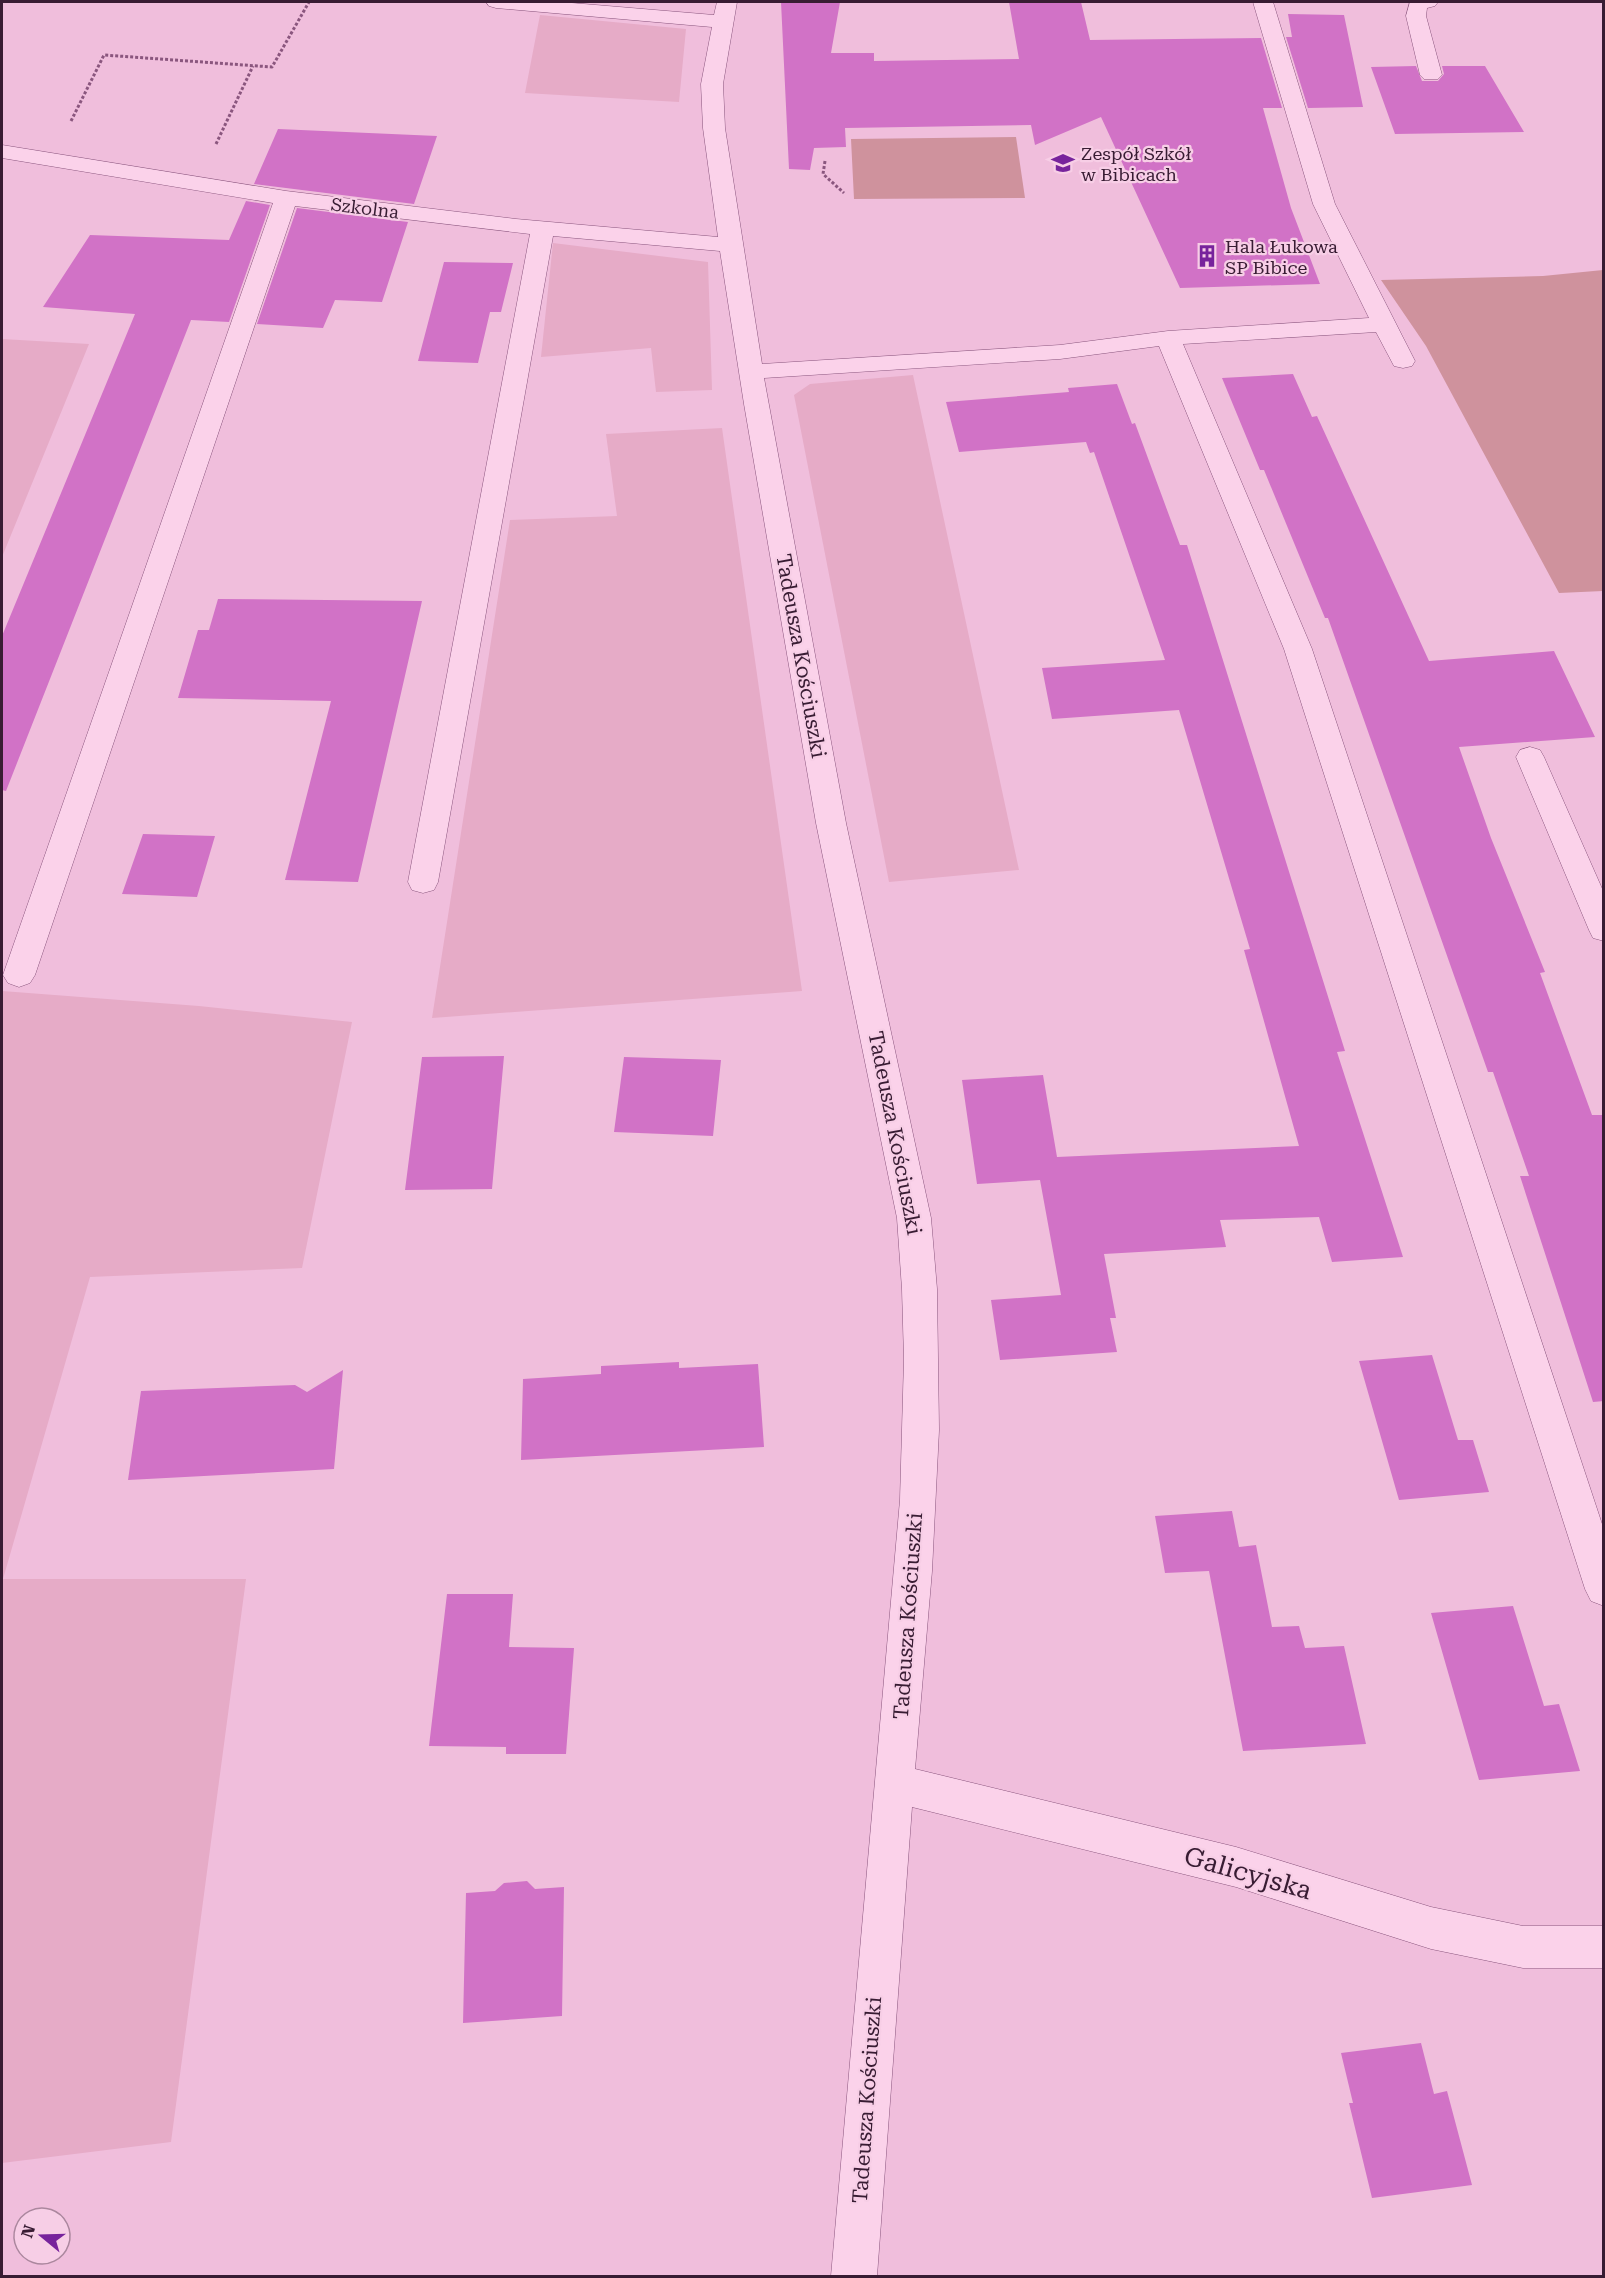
<svg xmlns="http://www.w3.org/2000/svg" width="1605" height="2278" font-family="'Roboto Serif',serif">
	<style>
		.farmland { fill: #e6abc7 }
		.green { fill: #cf929d }
		.building { fill: #d172c6 }
		.lines { fill: none; stroke-linecap: round; stroke-linejoin: round }
		.minor-casing { stroke: #8a567e; stroke-width: 1 }
		.path { stroke: #8a567e; stroke-width: 3; stroke-dasharray: 3 2; stroke-linecap: butt }
		.minor { fill: #fbd2ea; fill-rule: evenodd }
		.labels { text-anchor: middle; dominant-baseline: central; stroke-width: 4.5; stroke-linejoin: round; paint-order: stroke }
		.far-poi-label { font-size: 18px; fill: #381c33; stroke: #f7cee6; text-anchor: start }
		.far-street-label { font-size: 18px; fill: #381c33; stroke: #f7cee6 }
		.street-label { font-size: 21px; fill: #381c33; stroke: #f7cee6 }
		.near-street-label { font-size: 26px; fill: #381c33; stroke: #f7cee6 }
	</style>
	<rect width="100%" height="100%" fill="#f0bedc"/>
	<path class="farmland" d="M540 15 686 29 679 102 525 93Z
		M553 243 708 262 712 390 656 392 651 348 541 357Z
		M2 339 89 344 2 557Z
		M913 375 1019 870 889 882 794 395 810 384Z
		M722 428 802 991 432 1018 510 520 617 516 606 434Z
		M2 991 199 1006 352 1022 302 1268 90 1277 3 1579H246L171 2142 2 2163Z"/>
	<path class="green" d="M1016 137 1025 198 854 199 851 139Z
		M1603 270V591L1559 593 1426 346 1381 280 1543 276Z"/>
	<path class="building" d="M781 2H840L831 53H874V61L1019 59 1009 2H1081L1090 40 1261 38 1282 108H1263L1291 208 1320 284 1180 288 1101 117 1035 145 1031 125 845 128 846 147 814 148 810 170 789 169Z
		M1288 14 1344 15 1363 107 1308 108 1286 37H1292Z
		M1416 66 1422 81H1438L1444 74 1442 66H1485L1524 132 1395 134 1371 67Z
		M278 129 437 136 414 204 254 184Z
		M246 201 270 205 229 322 191 320 6 791 2 790V636L135 314 43 307 90 235 229 240Z
		M297 208 408 222 382 302 335 300 323 328 257 324Z
		M444 262 513 263 501 312H490L478 363 418 361Z
		M1293 374 1312 417 1317 416 1429 661 1554 651 1595 737 1459 747 1491 838 1545 972 1540 973 1592 1115H1604V1401L1593 1402 1520 1176H1529L1493 1072H1488L1328 618H1325L1264 470H1260L1222 378Z
		M1117 384 1132 424 1135 423 1180 545H1187L1345 1051 1337 1052 1403 1257 1332 1262 1319 1217 1220 1220 1226 1247 1104 1254 1116 1318H1110L1117 1352 1000 1360 991 1300 1061 1295 1040 1180 977 1184 962 1080 1043 1075 1057 1157 1299 1146 1244 950 1250 949 1179 710 1052 719 1042 668 1165 660 1094 452 1090 453 1086 442 959 452 946 402 1069 392 1068 388Z
		M218 599 422 601 358 882 285 880 331 701 178 698 198 630H209Z
		M143 834 215 836 197 897 122 894Z
		M504 1056 492 1189 405 1190 422 1057Z
		M624 1057 721 1060 713 1136 614 1132Z
		M1432 1355 1458 1440H1473L1489 1492 1399 1500 1359 1361Z
		M679 1362V1368L758 1364 764 1447 521 1460 523 1379 601 1374V1366Z
		M343 1370 334 1469 128 1480 141 1391 295 1385 307 1392Z
		M1232 1511 1239 1547 1256 1545 1272 1627 1299 1626 1305 1648 1344 1646 1366 1744 1243 1751 1209 1571 1165 1573 1155 1516Z
		M447 1594H513L509 1647 574 1648 566 1754H506V1747L429 1746Z
		M1513 1606 1544 1706 1559 1704 1580 1771 1479 1780 1431 1613Z
		M527 1881 535 1889 564 1887 562 2016 463 2023 466 1893 495 1891 504 1883Z
		M1421 2043 1434 2094 1447 2091 1472 2185 1372 2198 1349 2103H1353L1341 2053Z"/>
	<g class="lines">
		<g class="minor-casing">
			<path id="minor" d="M486 2H560L714 15 717 2H737L723 84 725 128 762 364 1060 345 1168 331 1369 318 1313 204 1253 2H1273L1335 204 1415 361 1412 366 1403 368 1394 366 1376 332 1183 344 1312 649 1604 1530V1606L1591 1601 1585 1589 1284 649 1159 346 1060 359 764 378 846 823 931 1218 937 1289 939 1430 932 1571 915 1769 1236 1847 1431 1907 1523 1926H1604V1968H1523L1431 1949 1236 1887 912 1807 877 2276H831L900 1500 904 1359 902 1289 897 1218 816 823 744 404 720 251 553 236 438 882 434 890 423 893 412 890 408 882 530 234 295 206 35 975 30 983 19 987 8 983 3 975 273 203 2 158V145L286 191 516 219 718 237 703 128 701 84 712 27 496 8 489 6Z
				M1410 2H1438L1435 6 1427 8 1426 16 1442 75 1438 79H1424L1420 75 1406 16Z
				M1530 747 1540 750 1544 757 1604 893V941L1593 938 1589 930 1516 757 1520 750Z"/>
		</g>
		<path class="path" d="M71 121 104 55 272 67 309 2
			M216 144 253 66
			M825 161 823 174 844 193"/>
		<use href="#minor" class="minor"/>
	</g>
	<defs>
		<g id="school-bare" transform="scale(1.8)"><path d="M0-5L7-2L0 1L-7-2ZM-4 1L0 2.5L4 1V4Q0 6-4 4Z" fill="#77239c" stroke="#f7cee6" stroke-width="2.5" paint-order="stroke"/></g>
		<g id="building-bare" transform="scale(1.8)"><path d="M-4-6H4V6H1V3H-1V6H-4ZM-2.5-4.3h1.7v1.8h-1.7ZM.8-4.3h1.7v1.8H.8ZM-2.5-1h1.7V.8h-1.7ZM.8-1h1.7V.8H.8Z" fill="#77239c" stroke="#f7cee6" stroke-width="2.5" paint-order="stroke"/></g>
	</defs>
	<g fill-rule="evenodd">
		<use href="#school-bare" x="1063" y="163"/>
		<use href="#building-bare" x="1207" y="256"/>
	</g>
	<g class="labels">
		<g class="far-poi-label">
			<text x="1081" y="153">Zespół Szkół<tspan x="1081" dy="21">w Bibicach</tspan></text>
			<text x="1225" y="246">Hala Łukowa<tspan x="1225" dy="21">SP Bibice</tspan></text>
		</g>
		<g class="far-street-label">
			<text transform="translate(365 208) rotate(7)">Szkolna</text>
		</g>
		<g class="street-label">
			<text transform="translate(801 656) rotate(80)">Tadeusza Kościuszki</text>
			<text transform="translate(895 1133) rotate(79)">Tadeusza Kościuszki</text>
			<text transform="translate(908 1616) rotate(-86)">Tadeusza Kościuszki</text>
			<text transform="translate(867 2100) rotate(-86)">Tadeusza Kościuszki</text>
		</g>
		<g class="near-street-label">
			<text transform="translate(1248 1873) rotate(16)">Galicyjska</text>
		</g>
	</g>
	<rect width="1605" height="2278" fill="none" stroke="#381c33" stroke-width="6"/>
	<g transform="translate(42 2236) rotate(289)"><circle r="28" fill="#f7cee6" stroke="#ab879e" stroke-width="1.5"/>
	<path d="M0-4.5L10 22L0 15L-10 22Z" fill="#77239c"/>
	<text y="-9" font-size="16" font-weight="bold" text-anchor="middle" fill="#381c33">N</text>
	</g>
</svg>
